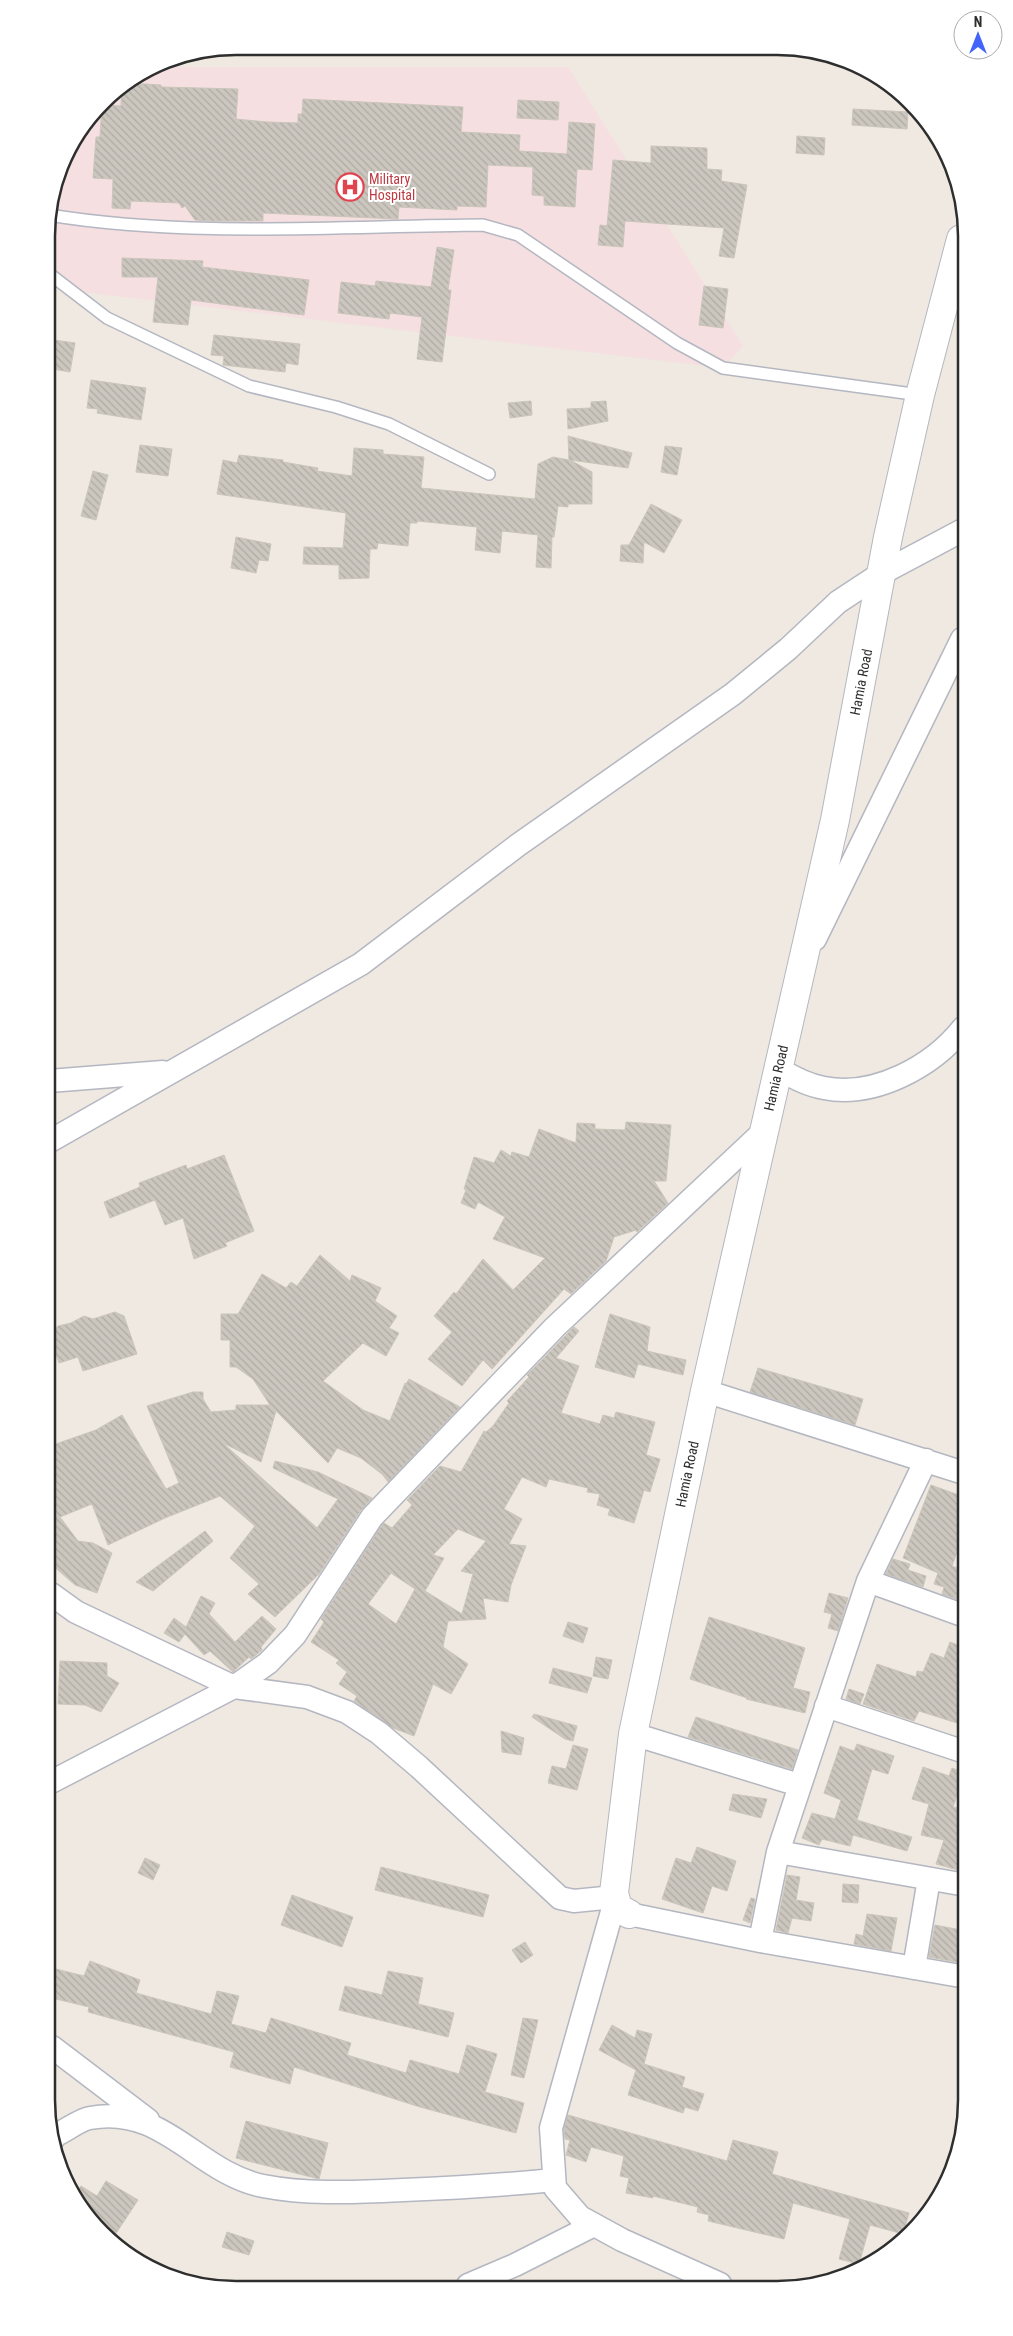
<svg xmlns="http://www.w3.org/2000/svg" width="1013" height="2336" font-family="'Roboto Condensed',sans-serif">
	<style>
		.medical { fill: #f5dfe0 }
		.building { fill: url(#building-back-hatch); stroke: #cbc5ba; fill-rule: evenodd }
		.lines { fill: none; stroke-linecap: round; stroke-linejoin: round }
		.service-casing { stroke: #b4b7c1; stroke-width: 14 }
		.minor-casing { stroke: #b4b7c1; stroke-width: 25 }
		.tertiary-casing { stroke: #b4b7c1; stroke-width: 30 }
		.service { stroke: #fff; stroke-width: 11 }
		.minor { stroke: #fff; stroke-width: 22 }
		.tertiary { stroke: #fff; stroke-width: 28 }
		.labels { text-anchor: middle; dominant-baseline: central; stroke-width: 4; stroke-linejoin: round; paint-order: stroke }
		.health-label { font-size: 14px; fill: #be3a42; stroke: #fff; text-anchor: start }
		.street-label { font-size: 14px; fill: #2e2e2e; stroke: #fff }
		.rim { fill: none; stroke: #2e2e2e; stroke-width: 2.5 }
	</style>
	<defs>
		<pattern id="building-back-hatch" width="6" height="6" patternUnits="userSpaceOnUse" patternTransform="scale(1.25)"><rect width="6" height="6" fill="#cbc7bf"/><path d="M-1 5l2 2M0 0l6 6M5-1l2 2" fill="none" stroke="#afaba4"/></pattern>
	</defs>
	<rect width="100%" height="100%" fill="#efe9e1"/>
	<path class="medical" d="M152 67H568L743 346 723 368 47 288V223L66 152 111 93Z"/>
	<path class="building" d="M128 83 161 85V87L238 89 236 119 267 122 298 123V114H302L303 99 463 107 461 132 520 135 519 151 567 154 569 122 595 124 592 170 577 169 575 207 544 205V196L532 195 533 167 488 165 486 207 457 206V210L399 207 398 219 263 213V221H213L195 220 185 206 182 208 179 203 131 201 130 209 112 208 113 179 93 178 96 137H100L102 105 121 106 122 86Z
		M518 100 559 102 558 120 517 118Z
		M853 109 908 112 907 129 852 125Z
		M797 136 825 138 824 155 796 153Z
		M651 146 707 148V169L722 170 721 181 747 185 734 258 719 256 724 228 625 221 623 247 598 245 600 225 607 226 613 160 651 163Z
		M437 247 454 250 448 290H451L442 362 417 359 422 317 390 313 389 319 338 313 341 282 375 286 376 281 431 287Z
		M122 258 203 261 202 267 309 280 304 315 191 300 188 325 153 322 158 277H122Z
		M704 286 728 289 723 328 699 325Z
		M214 335 300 344 298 365 286 363 285 372 223 365 224 356 211 355Z
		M47 339 75 343 70 372 47 368Z
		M91 380 146 388 141 420 97 413 98 409 87 408Z
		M531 401 532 415 510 418 508 403Z
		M606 401 608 421 568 429 567 409 591 408V402Z
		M568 436 632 453 628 468 570 460 592 472V504H568V507L558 506 554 537H552L551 568 536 567 538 535 502 531 500 553 475 550 477 527 417 521V523H410L408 546 378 543 377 549H370L369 578 339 579V565L303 564 304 547 343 548 346 513 217 494 223 460 237 463 239 455 283 460V462L318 468 317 471 352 476 354 448 383 450V454L424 457 421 488 535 499 538 464 553 457 569 460Z
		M140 445 172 449 168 476 136 472Z
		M665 446 682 448 677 475 661 472Z
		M93 471 108 475 96 520 81 516Z
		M651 504 682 520 664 553 644 542 643 563 620 561 621 545H629Z
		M236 537 271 544 268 561 259 560 256 573 231 568Z
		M626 1122 671 1125 666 1181H654L668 1203 637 1232 636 1230 614 1237 606 1261 571 1294 564 1289 492 1369 483 1360 462 1386 428 1359 452 1332 434 1316 454 1292 456 1294 483 1259 513 1290 545 1258 493 1239 505 1217 478 1202 475 1209 461 1203 466 1190 464 1189 474 1157 494 1163 501 1150 511 1156 512 1152 529 1157 539 1129 576 1143 577 1123 595 1124V1129L625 1130Z
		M224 1155 254 1231 225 1243 227 1246 194 1259 183 1218 165 1225 155 1200 110 1218 104 1202 140 1187 139 1183 186 1165 187 1169Z
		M320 1255 350 1281 352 1275 381 1288 375 1301 397 1316 389 1328 399 1333 386 1356 363 1343 323 1381 363 1410 390 1421 405 1383 406 1384 409 1379 460 1407 388 1482 383 1475 361 1458 337 1448 328 1463 276 1411 261 1462 223 1443 317 1528 338 1499 273 1468 275 1461 318 1472 372 1498 361 1510 319 1574 275 1617 248 1594 259 1584 230 1558 255 1526 220 1496 165 1518 108 1545 92 1504 60 1517 78 1541 93 1543 112 1553 97 1593 75 1585 51 1564 50 1446 96 1430 122 1415 166 1489 179 1483 147 1406 193 1392H203V1399L211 1412 236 1410V1405H270L253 1379 236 1367H230V1340H221V1314H238L262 1274 286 1288 291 1282 297 1286Z
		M115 1312 124 1316 137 1354 83 1371 78 1357 59 1363 50 1336 58 1326 71 1323 84 1316 93 1319Z
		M610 1314 650 1327 647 1351 686 1360 683 1375 638 1364 634 1378 595 1367Z
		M574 1327 579 1331 556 1358 579 1366 561 1413 600 1424 603 1415 614 1418 616 1412 655 1422 646 1455 660 1459 650 1492 644 1490 634 1523 608 1515 610 1509 597 1505 600 1494 587 1492 588 1488 549 1479 546 1487 522 1477 504 1509 522 1519 509 1544 526 1546 511 1585 508 1602 483 1598 486 1619 448 1621 443 1647 468 1664 451 1694 433 1684 414 1736 393 1728 354 1701 357 1696 339 1684 347 1672 336 1663 339 1660 311 1642 324 1622 321 1619 382 1525 384 1523 392 1528 412 1505 407 1500 440 1466 461 1472 484 1431 486 1432 493 1426 509 1403 507 1401 529 1377 527 1375ZM458 1529 486 1541 461 1571 473 1574 462 1614 425 1591 444 1558 433 1555ZM391 1573 415 1589 396 1624 368 1604Z
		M758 1368 863 1399 855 1425 750 1392Z
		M931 1485 964 1497 965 1539 962 1538 952 1566 965 1571V1602L942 1594 944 1587 934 1584 938 1573 903 1558Z
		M205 1531 213 1541 153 1591 136 1582Z
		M893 1559 910 1564 908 1570 926 1576 923 1587 886 1574Z
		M829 1593 848 1598 838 1631 828 1628 832 1614 824 1612Z
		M201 1596 215 1603 209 1614 235 1642 262 1616 276 1629 261 1647 262 1650 251 1659 249 1657 233 1672 210 1651 204 1655 185 1634 179 1642 164 1633 174 1618 186 1627Z
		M709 1617 805 1648 793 1688 810 1692 805 1713 746 1699 747 1698 690 1679Z
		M568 1622 588 1628 583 1643 563 1636Z
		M950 1642 965 1648V1706L962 1705 957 1723 919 1711 914 1721 863 1704 877 1664 916 1677 917 1671 923 1672 931 1653 944 1658Z
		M596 1657 612 1660 608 1679 593 1676Z
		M60 1661 107 1663V1676L119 1683 101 1712 85 1705 58 1704Z
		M553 1668 592 1678 587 1693 549 1683Z
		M849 1689 864 1694 860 1704 846 1699Z
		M534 1714 577 1726 573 1741 565 1739 532 1717Z
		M696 1717 798 1750 792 1769 688 1737Z
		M501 1731 524 1738 521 1755 502 1752Z
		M857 1744 894 1756 888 1774 872 1769 857 1820 912 1837 907 1851 853 1835 850 1846 822 1839 819 1845 802 1838 812 1813 835 1819 841 1800 824 1793 840 1746 854 1751Z
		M573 1745 588 1749 577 1790 548 1783 552 1766 566 1769Z
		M923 1767 949 1776 952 1768 965 1773 953 1807 965 1810 966 1859 962 1871 936 1864 944 1840 921 1835 929 1804 912 1799Z
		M733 1794 767 1799 761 1818 729 1810Z
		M697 1847 736 1861 727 1891 712 1886 703 1913 662 1899 676 1858 691 1863Z
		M145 1858 160 1865 153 1880 138 1873Z
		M381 1867 489 1895 483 1917 375 1890Z
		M787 1875 800 1877 796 1900 814 1903 811 1921 792 1918 788 1933 776 1930Z
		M843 1884 859 1885 858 1903 842 1902Z
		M292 1895 353 1917 342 1947 281 1925Z
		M751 1898 755 1899 750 1923 743 1920Z
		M867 1914 897 1918 891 1951 854 1944 856 1934 863 1936Z
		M935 1925 966 1931 962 1963 929 1957Z
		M525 1942 533 1955 521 1963 512 1950Z
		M90 1961 140 1980 136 1993 211 2014 217 1991 239 1996 231 2024 266 2033 271 2018 351 2043 347 2055 406 2073 410 2060 459 2074 467 2045 497 2054 485 2092 524 2103 516 2133 420 2107 294 2067 290 2084 230 2067 234 2052 88 2012 89 2007 52 1998V1968L84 1976Z
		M388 1971 423 1978 418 2004 454 2013 448 2037 339 2010 345 1986 382 1995Z
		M523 2018 538 2020 524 2078 511 2075Z
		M612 2025 635 2038 637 2030 652 2034 644 2064 685 2077 682 2087 704 2094 698 2111 685 2107 683 2113 628 2095 636 2070 599 2050Z
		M568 2115 727 2161 733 2140 778 2152 772 2174 909 2213 903 2234 870 2225 859 2264 839 2259 850 2219 793 2203 784 2239 708 2221 709 2215 697 2212 698 2207 653 2196V2198L626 2193 629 2178 620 2176 624 2156 591 2147 586 2162 566 2155 570 2140 565 2139 564 2129Z
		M246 2121 328 2143 319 2179 236 2158Z
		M106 2181 138 2200 111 2241 102 2234 73 2197 81 2186 97 2196Z
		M227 2232 254 2241 249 2255 222 2247Z"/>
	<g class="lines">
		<g class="service-casing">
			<path id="service" d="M49 215C190 238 340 226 483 225L518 235 677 343 723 368 920 395
				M47 272 107 318 249 386 336 407 389 424 489 474"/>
		</g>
		<g class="minor-casing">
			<path id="minor" d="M815 939 962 639
				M778 1069C793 1077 807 1085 824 1088 874 1098 932 1067 963 1028
				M49 1081 163 1072
				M50 1141 361 964 518 845 733 694 788 649 838 602 882 573 961 531
				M705 1391 964 1473
				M868 1581 965 1616
				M51 1594 76 1612 234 1687 307 1697 347 1712 379 1733 419 1767 560 1898 574 1901 614 1897
				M826 1706 965 1752
				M633 1734 799 1785
				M51 1782 234 1687 268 1663 295 1635 372 1517 555 1327 764 1131
				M778 1852 966 1885
				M615 1901 551 2128 555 2188 580 2217 622 2240 720 2284
				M629 1914 760 1941 966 1977
				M760 1941 778 1852 868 1581 926 1460
				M914 1968 929 1879
				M52 2047 148 2120
				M53 2139 56 2135C67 2130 79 2120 90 2118 163 2104 198 2173 263 2186 309 2195 356 2192 403 2190 454 2188 504 2185 554 2180
				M468 2285 515 2265 594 2225"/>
		</g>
		<g class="tertiary-casing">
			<path id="tertiary" d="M629 1914 618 1908 614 1893 633 1734 705 1391 835 820 888 537 920 395 961 239"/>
		</g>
		<use href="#service" class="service"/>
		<use href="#minor" class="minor"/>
		<use href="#tertiary" class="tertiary"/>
	</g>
	<defs>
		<g id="hospital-ring" transform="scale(1.4375)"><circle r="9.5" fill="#fff" stroke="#e0444e" stroke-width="1.5"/><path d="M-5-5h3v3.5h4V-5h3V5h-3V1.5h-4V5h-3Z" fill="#e0444e"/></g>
	</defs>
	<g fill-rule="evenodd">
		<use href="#hospital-ring" x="350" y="187"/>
	</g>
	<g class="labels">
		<g class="health-label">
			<text x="369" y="179">Military<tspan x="369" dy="16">Hospital</tspan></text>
		</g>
		<g class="street-label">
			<text transform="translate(861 682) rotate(-79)">Hamia Road</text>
			<text transform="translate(776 1078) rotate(-77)">Hamia Road</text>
			<text transform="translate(687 1474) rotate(-78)">Hamia Road</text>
		</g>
	</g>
	<path d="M0 0H1013V2336H0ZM236 55H777A181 181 0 0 1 958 236V2100A181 181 0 0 1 777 2281H236A181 181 0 0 1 55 2100V236A181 181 0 0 1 236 55Z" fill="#fff" fill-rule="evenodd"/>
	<path class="rim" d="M236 55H777A181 181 0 0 1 958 236V2100A181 181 0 0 1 777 2281H236A181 181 0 0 1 55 2100V236A181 181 0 0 1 236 55Z"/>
	<g transform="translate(978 35)"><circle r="24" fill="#ffffff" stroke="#ababab"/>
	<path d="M0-4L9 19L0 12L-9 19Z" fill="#4264fb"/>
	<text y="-8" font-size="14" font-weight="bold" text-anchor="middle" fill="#2e2e2e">N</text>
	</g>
</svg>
